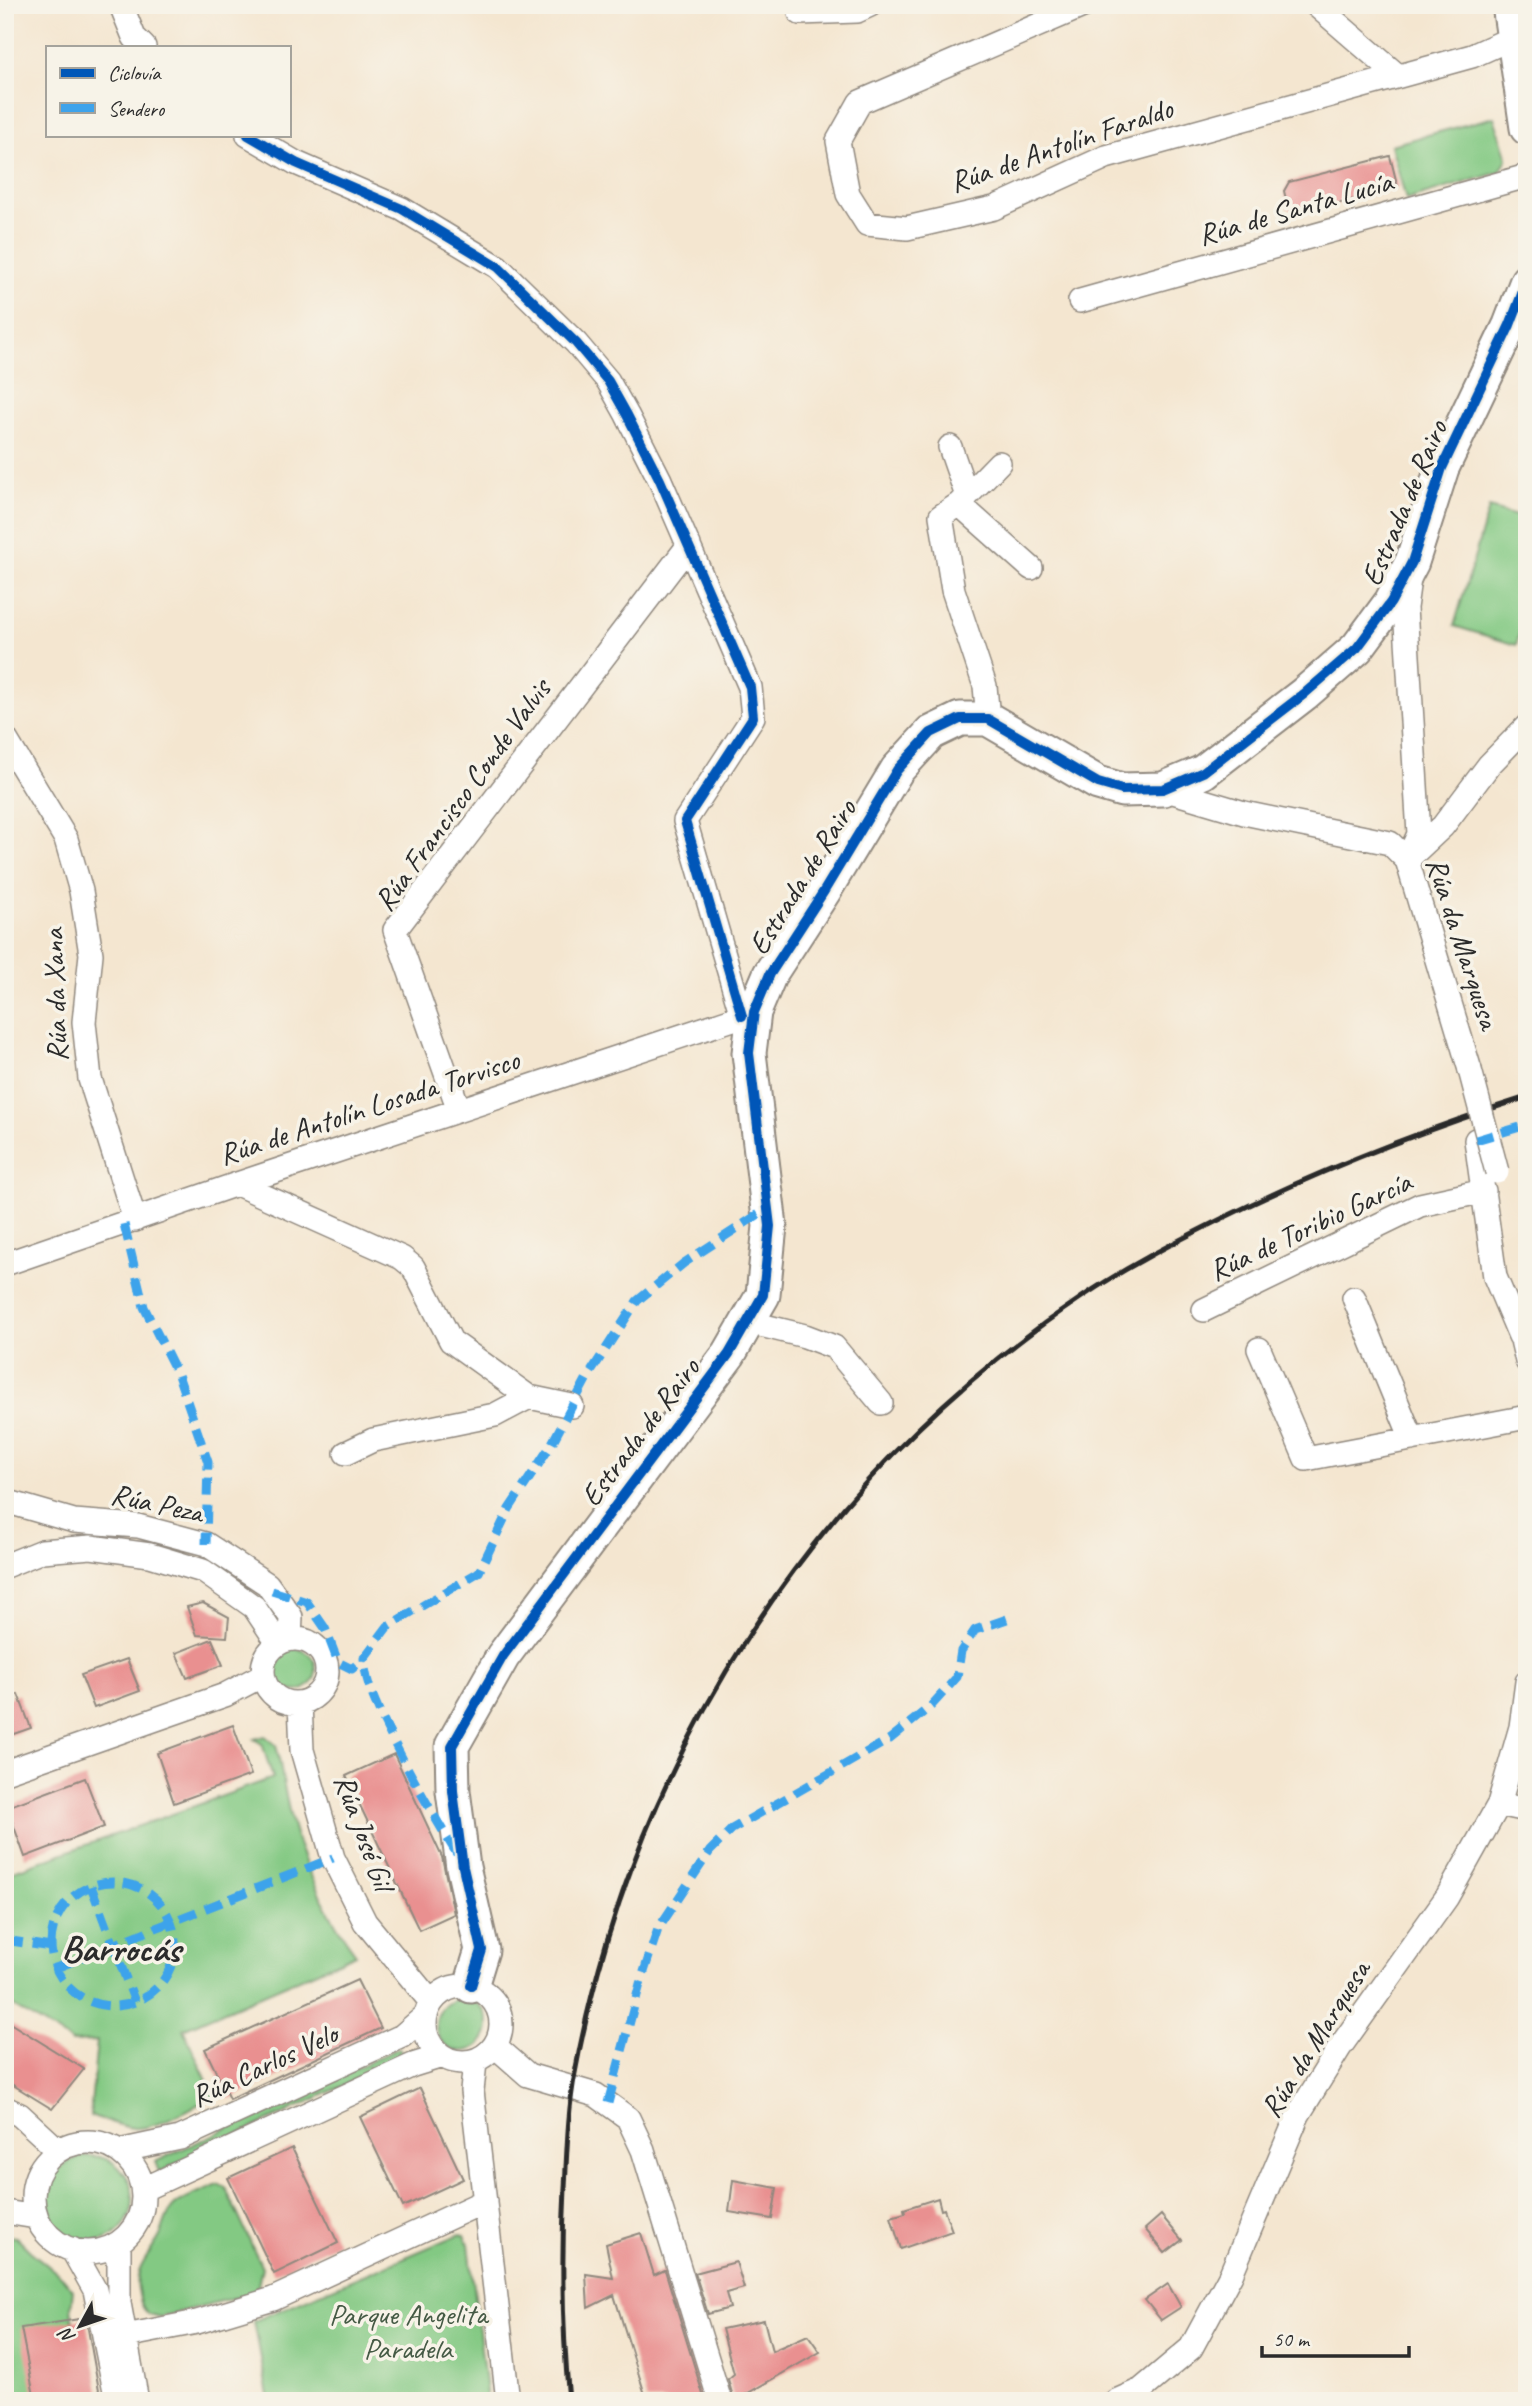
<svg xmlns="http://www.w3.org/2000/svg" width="1532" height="2406" font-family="Caveat,sans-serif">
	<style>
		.green { fill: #83c983; stroke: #577a57; stroke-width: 2 }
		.building { fill: #e99090 }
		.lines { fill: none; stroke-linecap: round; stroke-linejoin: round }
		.street-casing { stroke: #90887e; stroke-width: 26 }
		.secondary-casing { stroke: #90887e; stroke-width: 37 }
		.street { stroke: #fff; stroke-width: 23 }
		.secondary { stroke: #fff; stroke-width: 33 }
		.rail { stroke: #2b2b2b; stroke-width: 5 }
		.street-bridge-casing { stroke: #90887e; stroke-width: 26; stroke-linecap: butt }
		.street-bridge { stroke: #fff; stroke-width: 23 }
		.quiet { stroke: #3ea3eb; stroke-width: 9; stroke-dasharray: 18 9; stroke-linecap: butt }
		.cycleway-casing { stroke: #f7f3e8; stroke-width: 15 }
		.cycleway { stroke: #0057b8; stroke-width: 10 }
		.labels { text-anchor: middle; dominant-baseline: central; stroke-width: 7; stroke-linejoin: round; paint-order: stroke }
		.street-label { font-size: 30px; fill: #2b2b2b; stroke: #f7f3e8 }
		.park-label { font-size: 30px; fill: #455a45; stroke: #f7f3e8 }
		.district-label { font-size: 37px; font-weight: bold; fill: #2b2b2b; stroke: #f7f3e8 }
	</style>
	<rect width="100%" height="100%" fill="#f7f3e8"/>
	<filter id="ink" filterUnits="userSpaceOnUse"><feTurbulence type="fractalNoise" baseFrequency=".0143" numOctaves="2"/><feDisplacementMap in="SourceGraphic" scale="14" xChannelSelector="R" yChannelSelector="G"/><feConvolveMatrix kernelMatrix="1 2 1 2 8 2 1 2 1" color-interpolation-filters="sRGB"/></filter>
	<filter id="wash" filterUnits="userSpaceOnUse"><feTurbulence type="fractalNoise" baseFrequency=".00686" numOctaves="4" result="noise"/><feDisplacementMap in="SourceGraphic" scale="28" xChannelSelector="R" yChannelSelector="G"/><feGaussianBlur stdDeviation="1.57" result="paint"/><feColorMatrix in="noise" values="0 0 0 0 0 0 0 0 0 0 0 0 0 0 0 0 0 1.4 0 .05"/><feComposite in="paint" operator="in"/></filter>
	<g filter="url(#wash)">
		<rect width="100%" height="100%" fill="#f4e6d0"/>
		<path class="green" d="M1494 117 1507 159 1500 172 1406 200 1391 145Z
			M1489 508 1527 519V609L1516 645 1454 626Z
			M274 1670a21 21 0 1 1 42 0a21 21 0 1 1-42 0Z
			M265 1736 276 1745C283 1774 286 1805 295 1834 306 1871 333 1924 356 1954L183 2029 214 2096C195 2106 154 2131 133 2128 118 2126 105 2119 90 2116L97 2041 72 2042 5 2001V1874L273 1778 262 1744 254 1739Z
			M436 2025a26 26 0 1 1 52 0a26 26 0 1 1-52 0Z
			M399 2048 404 2057 159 2172 155 2162Z
			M47 2199a43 43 0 1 1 86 0a43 43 0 1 1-86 0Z
			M218 2184 225 2187 262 2267 258 2286 254 2291 248 2294 160 2317 148 2314C142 2308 141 2303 139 2295 132 2269 149 2257 160 2236 164 2227 166 2213 174 2206 185 2196 204 2191 218 2184Z
			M460 2234 465 2235 469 2244 487 2401H269L254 2321Z
			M5 2236 16 2237 30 2251 63 2278 73 2290 71 2308 73 2320 35 2401H5Z"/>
		<g id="blocks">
			<path class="building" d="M1390 156 1398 188 1297 214 1288 208 1284 191 1289 182Z
				M203 1603 229 1617 227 1637 197 1635 187 1607Z
				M212 1639 223 1665 187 1678 176 1653Z
				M127 1659 140 1691 94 1708 81 1675Z
				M18 1694 31 1728 8 1736 5 1728V1699Z
				M233 1725 251 1775 174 1803 157 1753Z
				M394 1754 442 1857 454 1914 419 1930 346 1776Z
				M85 1778 104 1827 25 1857 7 1807Z
				M357 1980 381 2028 229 2099 205 2049Z
				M5 2020 84 2069 52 2109 5 2080Z
				M420 2088 463 2179 403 2207 360 2117Z
				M292 2148 338 2243 274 2274 228 2178Z
				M733 2180 777 2188 772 2219 729 2212Z
				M938 2198 941 2210 944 2209 952 2231 901 2249 891 2217 905 2213 904 2209Z
				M1161 2215 1182 2240 1165 2253 1145 2229Z
				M641 2233 654 2275 665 2270 705 2401H647L614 2295 588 2308 586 2274 613 2278 606 2244Z
				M736 2262 744 2288 726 2293 730 2308 708 2314 695 2273Z
				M1168 2284 1181 2307 1161 2320 1145 2300Z
				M86 2318 101 2401H35L21 2328Z
				M764 2320 772 2351 808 2335 820 2352 734 2401 728 2379 734 2374 722 2329Z"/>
		</g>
	</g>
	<g filter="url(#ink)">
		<use href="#blocks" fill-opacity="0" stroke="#90887e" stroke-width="2"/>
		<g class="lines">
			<g class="street-casing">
				<path id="street" d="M121 5 134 37 144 47
					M1085 5 860 102 838 141 848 194 867 224 907 228 994 208 1106 157 1472 56 1512 38
					M1316 5 1398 76
					M800 13 857 11 870 5
					M248 135 296 163 402 209 498 267 576 343 608 381 627 415 660 480 750 687 753 717 685 821 742 1016
					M1080 301 1527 176
					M950 447 967 496
					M959 504 999 463
					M988 719 985 686 953 590 941 516 959 504 1031 568
					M5 738 66 839 81 891 91 954 84 1022 90 1079 135 1220
					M1163 789 1244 813 1390 843 1407 860 1470 1070
					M1412 855 1443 826 1489 765 1527 726
					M1407 860 1419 834 1405 608 1409 579
					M459 1110 395 930 689 545
					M1476 1140 1495 1277 1520 1336
					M237 1184 402 1258 413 1267 451 1341 529 1397 572 1406
					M5 1264 237 1184 754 1012
					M1354 1298 1412 1439
					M1204 1310 1420 1205 1484 1191
					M748 1322 805 1336 834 1347 881 1403
					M1518 1323 1527 1361
					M1259 1349 1306 1459 1527 1417
					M346 1453 373 1440 495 1415 529 1397
					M5 1501 74 1521 138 1526 206 1544 267 1584 291 1617 290 1639
					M5 1566 42 1551 91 1547 150 1555 203 1571 254 1607 278 1643
					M263 1671a32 32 0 1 1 64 0a32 32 0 1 1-64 0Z
					M300 1703 302 1750 333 1858 365 1922 431 2002
					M5 1772 225 1695 263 1675
					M1499 1804 1527 1810
					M425 2024a38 38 0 1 1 76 0a38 38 0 1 1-76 0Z
					M495 2046 528 2075 596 2095 628 2118 643 2150 720 2401
					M475 2062 472 2091 508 2401
					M5 2108 20 2115 58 2150
					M33 2197a55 55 0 1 1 110 0a55 55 0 1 1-110 0Z
					M119 2151 180 2138 402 2036 425 2016
					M144 2189 413 2065 442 2056
					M5 2212 36 2217
					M119 2243V2303L137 2401
					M72 2249 95 2290 117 2401
					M125 2336 197 2322 273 2299 485 2201
					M1116 2401 1141 2390 1191 2348 1231 2274 1298 2115 1340 2047 1447 1897 1499 1804 1521 1727 1527 1682"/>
			</g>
			<g class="secondary-casing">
				<path id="secondary" d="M1509 5 1527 128
					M471 1986 482 1950 463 1867 453 1791 452 1746 503 1656 729 1354 763 1295 770 1226 749 1053 754 1012 770 974 824 891 897 770 931 733 960 719H988L1098 783 1122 790 1163 789 1203 772 1304 694 1357 648 1391 602 1412 562 1442 468 1510 325 1527 281"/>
			</g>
			<use href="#street" class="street"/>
			<use href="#secondary" class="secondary"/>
			<path class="rail" d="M569 2401C562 2326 561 2262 565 2188 567 2149 568 2110 575 2073 633 1757 815 1475 1082 1297 1126 1267 1173 1243 1221 1219 1320 1170 1422 1130 1527 1097"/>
			<g class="street-bridge-casing">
				<path id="street-bridge" d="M1470 1070 1497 1172"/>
			</g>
			<use href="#street-bridge" class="street-bridge"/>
			<path class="quiet" d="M1476 1140 1527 1125
				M124 1224 144 1307 178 1375 208 1462 206 1544
				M272 1591 307 1602 325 1628 338 1662 352 1669 364 1658
				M457 1854C430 1810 405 1766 383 1720 374 1699 365 1681 364 1658L388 1626 479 1572 509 1509 550 1447 587 1378 637 1301 684 1263 768 1208
				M51 1944a62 62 0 1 1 124 0a62 62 0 1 1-124 0Z
				M91 1886 113 1945 333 1858
				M5 1940 51 1947
				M56 1968 113 1945 135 2002
				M608 2103 640 1984 658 1929 710 1851 732 1829 890 1739 931 1706 957 1677 961 1651 975 1630 1007 1619"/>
			<g class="cycleway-casing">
				<path id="cycleway" d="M248 135 296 163 402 209 498 267 576 343 608 381 627 415 660 480 750 687 753 717 685 821 742 1016
					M471 1986 482 1950 463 1867 453 1791 452 1746 503 1656 729 1354 763 1295 770 1226 749 1053 754 1012 770 974 824 891 897 770 931 733 960 719H988L1098 783 1122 790 1163 789 1203 772 1304 694 1357 648 1391 602 1412 562 1442 468 1510 325 1527 281"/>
			</g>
			<use href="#cycleway" class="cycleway"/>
		</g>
	</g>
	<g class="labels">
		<g class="street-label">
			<text transform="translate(1061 145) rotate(-19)">Rúa de Antolín Faraldo</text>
			<text transform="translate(1295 208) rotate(-16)">Rúa de Santa Lucía</text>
			<text transform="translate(1404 503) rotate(-67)">Estrada de Rairo</text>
			<text transform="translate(462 795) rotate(-54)">Rúa Francisco Conde Valvis</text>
			<text transform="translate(802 877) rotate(-58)">Estrada de Rairo</text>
			<text transform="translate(1463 943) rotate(72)">Rúa da Marquesa</text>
			<text transform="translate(55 995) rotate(-92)">Rúa da Xana</text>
			<text transform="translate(369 1107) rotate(-18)">Rúa de Antolín Losada Torvisco</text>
			<text transform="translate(1310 1226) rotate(-25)">Rúa de Toribio García</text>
			<text transform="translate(640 1432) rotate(-53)">Estrada de Rairo</text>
			<text transform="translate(157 1503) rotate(12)">Rúa Peza</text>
			<text transform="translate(364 1832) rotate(70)">Rúa José Gil</text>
			<text transform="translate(1315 2039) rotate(-58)">Rúa da Marquesa</text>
			<text transform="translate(264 2065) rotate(-25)">Rúa Carlos Velo</text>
		</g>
		<g class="park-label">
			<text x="408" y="2314">Parque Angelita<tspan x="408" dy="34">Paradela</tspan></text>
		</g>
		<g class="district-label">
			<text x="121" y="1948">Barrocás</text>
		</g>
	</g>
	<rect width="1532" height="2406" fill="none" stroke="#f7f3e8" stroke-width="28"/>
	<rect x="46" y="46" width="245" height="91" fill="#f7f3e8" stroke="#a5a39c" stroke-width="2"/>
	<rect x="60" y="68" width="35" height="10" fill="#0057b8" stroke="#a5a39c" stroke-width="2"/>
	<text x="108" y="80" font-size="21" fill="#2b2b2b">Ciclovía</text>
	<rect x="60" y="103" width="35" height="10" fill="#3ea3eb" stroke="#a5a39c" stroke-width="2"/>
	<text x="108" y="116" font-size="21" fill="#2b2b2b">Sendero</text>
	<g transform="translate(80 2326) rotate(230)" stroke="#f7f3e8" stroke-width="5" paint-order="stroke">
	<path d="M0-5L12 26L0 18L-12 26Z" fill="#2b2b2b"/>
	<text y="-10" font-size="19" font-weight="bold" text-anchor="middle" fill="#2b2b2b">N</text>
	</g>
	<path d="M1262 2346v10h147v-10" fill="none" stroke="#2b2b2b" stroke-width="3.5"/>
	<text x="1273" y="2346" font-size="21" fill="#2b2b2b" stroke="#f7f3e8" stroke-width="5" paint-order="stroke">50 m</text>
</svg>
